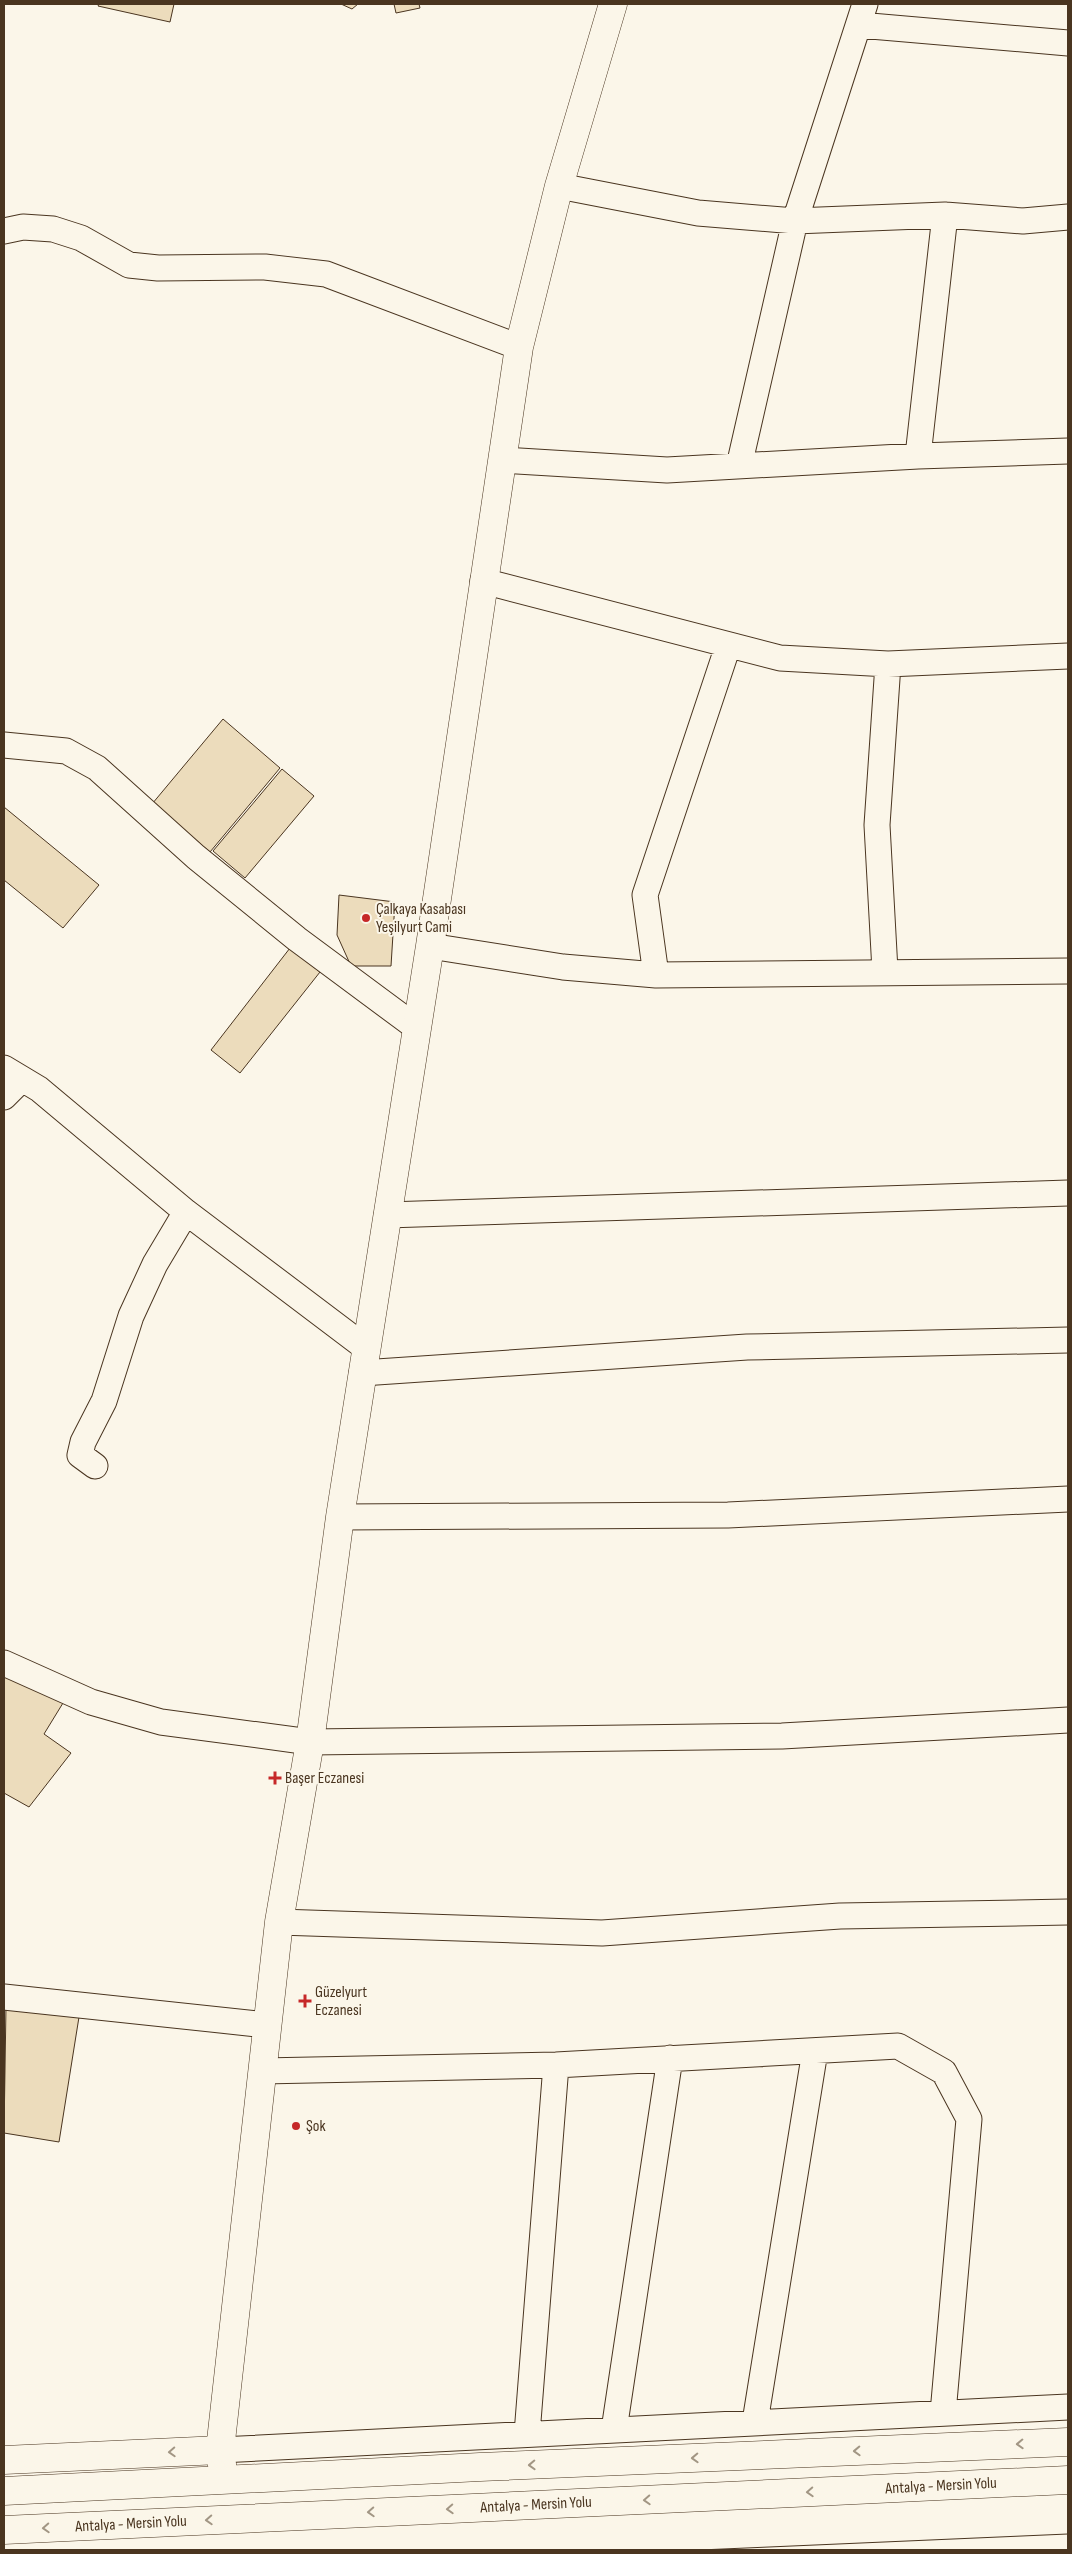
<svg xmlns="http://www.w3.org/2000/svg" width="1072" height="2554" font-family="'Sofia Sans Condensed',sans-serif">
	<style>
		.building { fill: #ecdcbc; stroke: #4a3520 }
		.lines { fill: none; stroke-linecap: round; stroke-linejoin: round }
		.minor-casing { stroke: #4a3520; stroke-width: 27 }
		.major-casing { stroke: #4a3520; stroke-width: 29 }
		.highway-casing { stroke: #4a3520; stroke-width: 29 }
		.minor { stroke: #fbf6e9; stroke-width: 25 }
		.major { stroke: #fbf6e9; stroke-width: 28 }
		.highway { stroke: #fbf6e9; stroke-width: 28 }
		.tram { stroke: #4a3520; stroke-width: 1 }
		.oneway { stroke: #a29684 }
		.poi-dot { fill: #c62828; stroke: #fbf6e9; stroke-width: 2 }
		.labels { text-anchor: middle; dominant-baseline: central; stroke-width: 4; stroke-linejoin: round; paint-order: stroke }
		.poi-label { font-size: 16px; fill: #4a3520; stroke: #fbf6e9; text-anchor: start }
		.street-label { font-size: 16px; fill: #4a3520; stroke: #fbf6e9 }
	</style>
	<rect width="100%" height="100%" fill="#fbf6e9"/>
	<path class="building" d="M99 4H174L170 22 98 6Z
		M341 4H358L352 9Z
		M394 4H419L420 8 396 13Z
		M223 719 280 768 210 852 152 804Z
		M282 769 314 796 245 878 213 851Z
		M4 807 99 885 63 928 4 880Z
		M339 895 395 902 391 966H351L337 935Z
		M290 948 320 972 240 1073 211 1050Z
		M4 1668 63 1703 44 1734 71 1753 29 1807 4 1793Z
		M6 2005 79 2017 59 2142 4 2133Z"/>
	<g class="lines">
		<g class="minor-casing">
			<path id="minor" d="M859 25 1068 43
				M559 186 698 213 795 221 945 215 1023 221 1068 217
				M4 231 23 227 53 229 81 238 129 265 158 268 265 267 326 274 519 347
				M918 456 945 215
				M502 460 667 470 918 456 1068 451
				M739 466 795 221 865 4
				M483 581 780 658 888 664 1068 656
				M4 745 66 751 97 768 196 857 297 939 417 1028
				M430 946 563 967 656 975 1068 971
				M885 971 877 825 888 664
				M656 975 645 895 728 646
				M4 1068 39 1089 186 1212 366 1348
				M4 1097 22 1079
				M387 1215 1068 1193
				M362 1373 747 1347 1068 1340
				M95 1466 80 1455 83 1442 104 1401 131 1316 155 1264 186 1212
				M340 1517 728 1515 1068 1499
				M4 1663 91 1702 161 1722 310 1742 782 1736 1068 1720
				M279 1922 602 1933 840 1916 1068 1912
				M4 1997 267 2025
				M262 2071 556 2065 898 2046 944 2072 969 2119 943 2413
				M755 2422 815 2051
				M614 2430 670 2058
				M527 2434 556 2065
				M220 2450 1068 2407"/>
		</g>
		<g class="major-casing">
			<path id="major" d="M224 2479 220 2450 279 1922 310 1742 340 1517 430 946 519 347 559 186 613 4"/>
		</g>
		<g class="highway-casing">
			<path id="highway" d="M4 2460 220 2450
				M4 2491 480 2467 1068 2442
				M4 2530 1068 2480"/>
		</g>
		<use href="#minor" class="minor"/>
		<use href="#major" class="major"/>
		<use href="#highway" class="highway"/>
		<path class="tram" d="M700 2550 1068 2534"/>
	</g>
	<defs><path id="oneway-chevron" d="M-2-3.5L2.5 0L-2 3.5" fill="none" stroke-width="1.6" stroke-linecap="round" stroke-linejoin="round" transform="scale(1.25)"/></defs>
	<g class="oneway">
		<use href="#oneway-chevron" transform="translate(1020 2444) rotate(178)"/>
		<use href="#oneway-chevron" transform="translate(857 2451) rotate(178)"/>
		<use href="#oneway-chevron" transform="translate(172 2452) rotate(177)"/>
		<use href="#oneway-chevron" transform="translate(695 2458) rotate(178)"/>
		<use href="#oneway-chevron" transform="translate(532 2465) rotate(178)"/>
		<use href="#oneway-chevron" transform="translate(810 2492) rotate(177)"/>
		<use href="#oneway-chevron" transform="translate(647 2500) rotate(177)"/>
		<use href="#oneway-chevron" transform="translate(450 2509) rotate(177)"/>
		<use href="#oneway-chevron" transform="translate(371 2512) rotate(177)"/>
		<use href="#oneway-chevron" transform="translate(209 2520) rotate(177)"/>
		<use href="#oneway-chevron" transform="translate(46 2528) rotate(177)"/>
	</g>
	<g class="poi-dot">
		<circle cx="366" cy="918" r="5"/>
		<path d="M272.5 1770.5h5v5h5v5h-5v5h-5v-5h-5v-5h5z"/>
		<path d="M302.5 1993.5h5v5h5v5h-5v5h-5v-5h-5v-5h5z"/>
		<circle cx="296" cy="2126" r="5"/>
	</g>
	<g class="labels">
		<g class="poi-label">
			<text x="376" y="909">Çalkaya Kasabası<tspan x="376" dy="18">Yeşilyurt Cami</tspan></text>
			<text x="285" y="1778">Başer Eczanesi</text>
			<text x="315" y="1992">Güzelyurt<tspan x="315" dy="18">Eczanesi</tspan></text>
			<text x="306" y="2126">Şok</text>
		</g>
		<g class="street-label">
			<text transform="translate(941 2486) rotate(-3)">Antalya - Mersin Yolu</text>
			<text transform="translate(536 2505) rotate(-3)">Antalya - Mersin Yolu</text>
			<text transform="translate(131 2524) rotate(-3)">Antalya - Mersin Yolu</text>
		</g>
	</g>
	<rect width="1072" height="2554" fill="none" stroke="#4a3520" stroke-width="10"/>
</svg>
